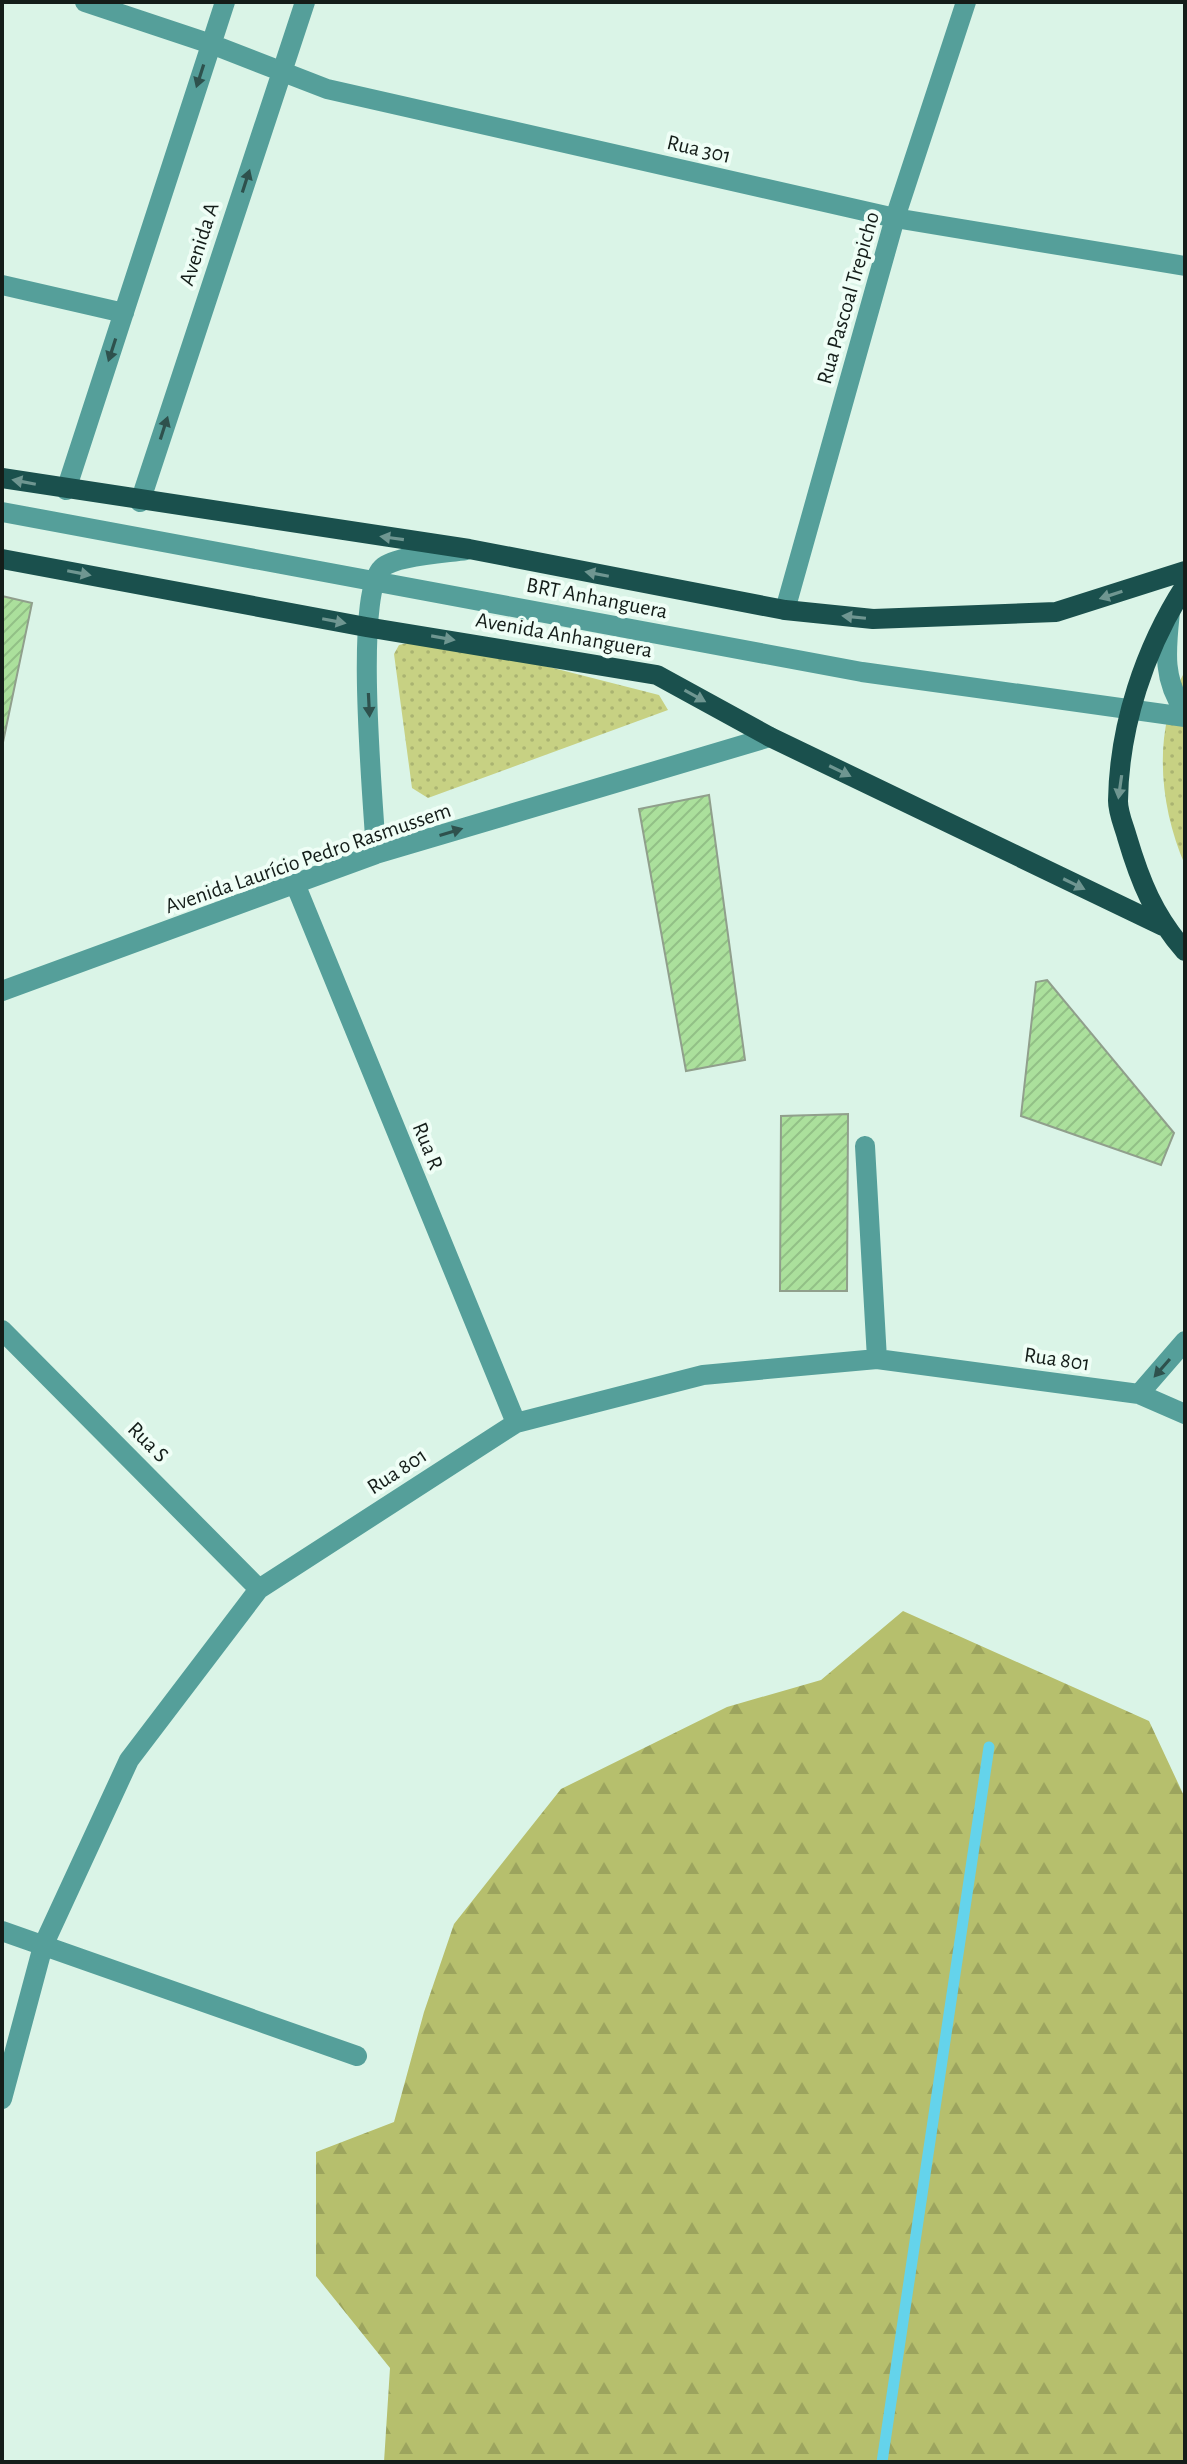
<svg xmlns="http://www.w3.org/2000/svg" width="1187" height="2464" font-family="'Alegreya Sans',sans-serif">
	<style>
		.forest { fill: url(#forest-firs) }
		.park { fill: url(#park-dots) }
		.lines { fill: none; stroke-linecap: round; stroke-linejoin: round }
		.stream { stroke: #64d3eb; stroke-width: 11 }
		.building { fill: url(#building-hatch); stroke: #909f8c; stroke-width: 2 }
		.minor { stroke: #559f9a; stroke-width: 20 }
		.major { stroke: #1a504d; stroke-width: 20 }
		.oneway { fill: #2e514d }
		.oneway2 { fill: #6f9691 }
		.labels { text-anchor: middle; dominant-baseline: central; stroke-width: 8; stroke-linejoin: round; paint-order: stroke }
		.street-label { font-size: 22px; fill: #141d19; stroke: #effef6 }
	</style>
	<defs>
		<pattern id="forest-firs" width="22" height="20" patternUnits="userSpaceOnUse" patternTransform="scale(2)"><rect width="22" height="20" fill="#b6bf6d"/><path d="M5 1l3.5 6h-7zM16 11l3.5 6h-7z" fill="#9ca45e"/></pattern>
		<pattern id="park-dots" width="8" height="8" patternUnits="userSpaceOnUse" patternTransform="scale(2)"><rect width="8" height="8" fill="#c7d183"/><path d="M2 2h.1M6 6h.1" fill="none" stroke="#aab371" stroke-width="1.8" stroke-linecap="round"/></pattern>
		<pattern id="building-hatch" width="6" height="6" patternUnits="userSpaceOnUse" patternTransform="scale(2)"><rect width="6" height="6" fill="#abe09c"/><path d="M-1 1l2-2M0 6l6-6M5 7l2-2" fill="none" stroke="#92c086"/></pattern>
	</defs>
	<rect width="100%" height="100%" fill="#daf4e7"/>
	<path class="forest" d="M903 1611 1149 1721 1185 1798V2462H384L390 2368 316 2276V2152L394 2122 424 2012 454 1924 561 1789 727 1707 821 1680Z"/>
	<path class="park" d="M432 637 659 695 668 710 428 798 412 788 394 654 399 645Z
		M1185 671V865C1159 805 1152 730 1185 671Z"/>
	<g class="lines">
		<path class="stream" d="M882 2462 989 1747"/>
	</g>
	<path class="building" d="M2 596 32 603 2 747Z
		M709 795 745 1060 686 1071 639 809Z
		M1047 980 1174 1133 1161 1165 1021 1116 1036 982Z
		M848 1114 847 1291H780L781 1116Z"/>
	<g class="lines">
		<path class="minor" d="M85 2 211 44 327 89 895 218 1185 266
			M2 285 124 313
			M66 490 225 2
			M140 502 305 2
			M2 512 862 672 1185 717
			M785 610 895 218 966 2
			M1170 612C1166 650 1162 679 1185 712
			M376 854C374 807 353 595 382 568 396 555 446 553 466 550
			M296 886 516 1423
			M2 991 376 854 770 737
			M865 1146 877 1359
			M2 1330 259 1589
			M1139 1394 1185 1341
			M2 1931 357 2056
			M2 2099 43 1946 129 1760 259 1589 516 1423 703 1375 877 1359 1139 1394 1185 1414"/>
		<path class="major" d="M2 478 469 549 785 610 873 619 1056 612 1185 571
			M2 559 366 627 657 675 770 737 1163 926
			M1185 586C1145 648 1119 726 1118 801 1118 813 1124 826 1127 837 1140 881 1154 916 1185 951"/>
	</g>
	<defs><path id="oneway-solid" d="M-6-.8H1V-3.2L6.5 0L1 3.2V.8H-6Z" transform="scale(2)"/></defs>
	<g class="oneway">
		<use href="#oneway-solid" transform="translate(200 76) rotate(108)"/>
		<use href="#oneway-solid" transform="translate(246 181) rotate(-72)"/>
		<use href="#oneway-solid" transform="translate(112 350) rotate(108)"/>
		<use href="#oneway-solid" transform="translate(164 428) rotate(-72)"/>
		<use href="#oneway-solid" transform="translate(369 705) rotate(87)"/>
		<use href="#oneway-solid" transform="translate(451 832) rotate(-17)"/>
		<use href="#oneway-solid" transform="translate(1162 1368) rotate(131)"/>
	</g>
	<g class="oneway2">
		<use href="#oneway-solid" transform="translate(24 482) rotate(-169)"/>
		<use href="#oneway-solid" transform="translate(392 538) rotate(-172)"/>
		<use href="#oneway-solid" transform="translate(79 573) rotate(11)"/>
		<use href="#oneway-solid" transform="translate(597 574) rotate(-169)"/>
		<use href="#oneway-solid" transform="translate(1111 595) rotate(162)"/>
		<use href="#oneway-solid" transform="translate(854 617) rotate(-174)"/>
		<use href="#oneway-solid" transform="translate(334 621) rotate(11)"/>
		<use href="#oneway-solid" transform="translate(443 638) rotate(10)"/>
		<use href="#oneway-solid" transform="translate(695 696) rotate(29)"/>
		<use href="#oneway-solid" transform="translate(840 771) rotate(26)"/>
		<use href="#oneway-solid" transform="translate(1120 787) rotate(98)"/>
		<use href="#oneway-solid" transform="translate(1074 884) rotate(26)"/>
	</g>
	<g class="labels">
		<g class="street-label">
			<text transform="translate(699 149) rotate(13)">Rua 301</text>
			<text transform="translate(199 244) rotate(-72)">Avenida A</text>
			<text transform="translate(848 298) rotate(-74)">Rua Pascoal Trepicho</text>
			<text transform="translate(597 598) rotate(11)">BRT Anhanguera</text>
			<text transform="translate(564 635) rotate(10)">Avenida Anhanguera</text>
			<text transform="translate(308 858) rotate(-19)">Avenida Laurício Pedro Rasmussem</text>
			<text transform="translate(428 1146) rotate(68)">Rua R</text>
			<text transform="translate(1057 1359) rotate(8)">Rua 801</text>
			<text transform="translate(148 1442) rotate(45)">Rua S</text>
			<text transform="translate(397 1471) rotate(-33)">Rua 801</text>
		</g>
	</g>
	<rect width="1187" height="2464" fill="none" stroke="#141d19" stroke-width="8"/>
</svg>
